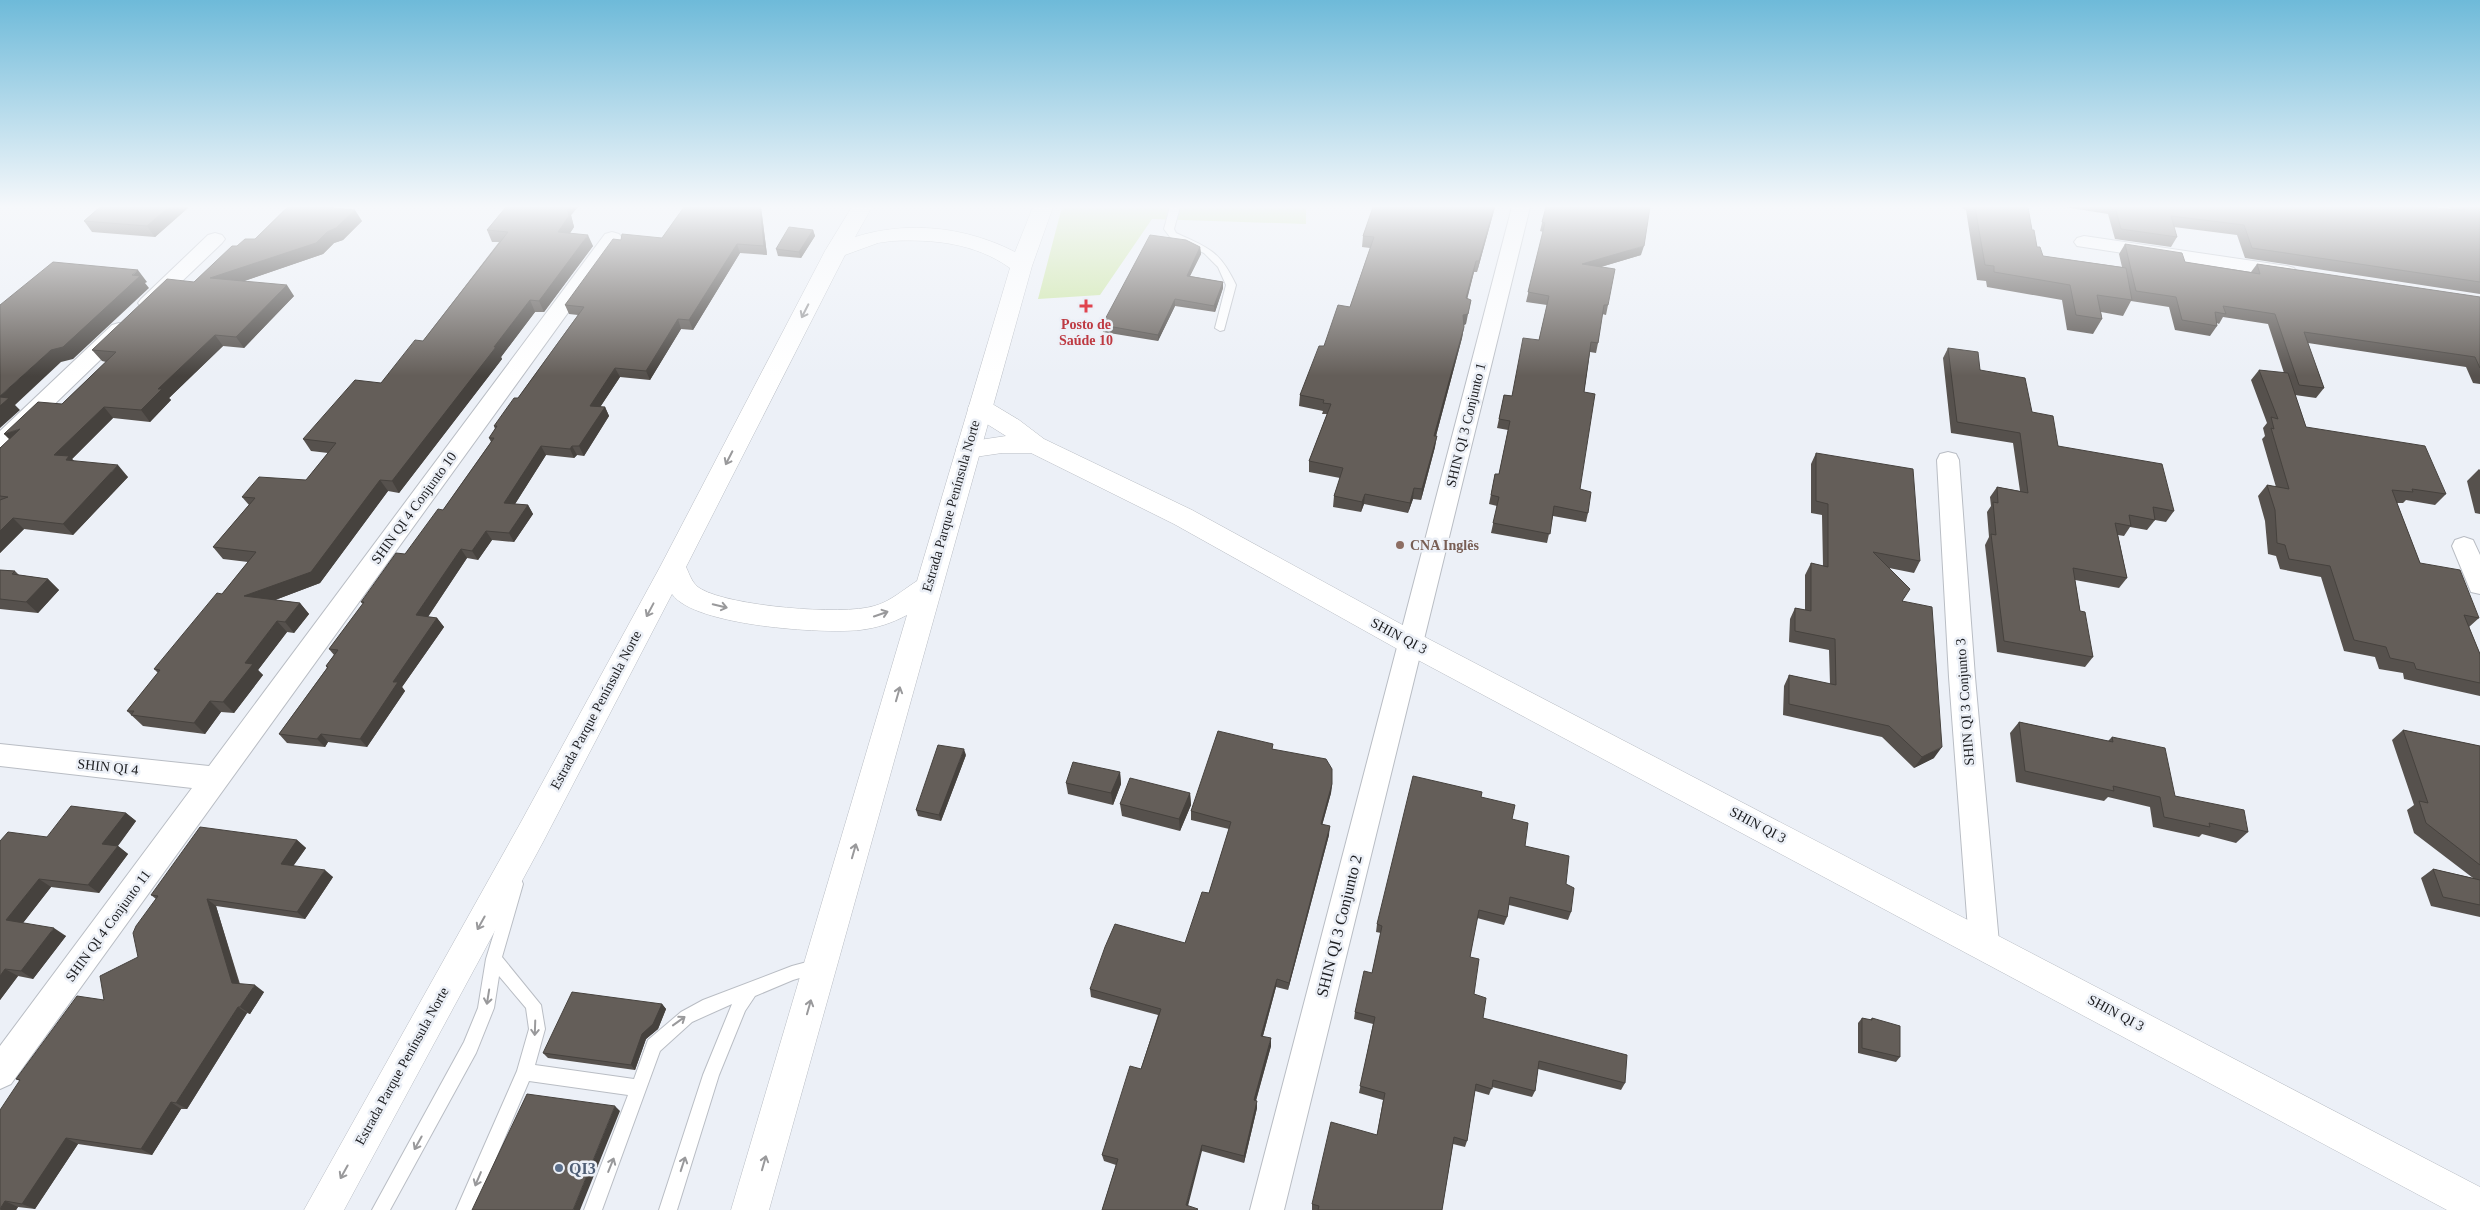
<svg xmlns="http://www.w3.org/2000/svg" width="2480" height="1210" font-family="'Times New Roman',serif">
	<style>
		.green { fill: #cae5a0 }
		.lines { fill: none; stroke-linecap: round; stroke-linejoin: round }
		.service-casing { stroke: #b9bdc4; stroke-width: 2 }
		.minor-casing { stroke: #b9bdc4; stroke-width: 2 }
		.tertiary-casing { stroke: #b9bdc4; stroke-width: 1 }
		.secondary-casing { stroke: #b9bdc4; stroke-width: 1 }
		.service { fill: #fff; fill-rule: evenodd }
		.minor { fill: #fff; fill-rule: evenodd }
		.tertiary { fill: #fff; fill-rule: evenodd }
		.secondary { fill: #fff; fill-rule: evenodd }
		.wall { fill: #56514d }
		.shaded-wall { fill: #46423e }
		.building { fill: #645e59; stroke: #46423e }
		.oneway { stroke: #99999b }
		.health-dot { fill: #e0444e; stroke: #ecf0f7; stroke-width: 2 }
		.education-dot { fill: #8d6e63; stroke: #ecf0f7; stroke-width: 2 }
		.service-dot { fill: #5c6f8a; stroke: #ecf0f7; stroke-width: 2 }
		.labels { text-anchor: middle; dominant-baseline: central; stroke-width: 5; stroke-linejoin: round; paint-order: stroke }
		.health-label { font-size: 14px; font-weight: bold; fill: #be3a42; stroke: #ecf0f7 }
		.street-label { font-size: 14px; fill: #1c1d20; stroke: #ecf0f7 }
		.education-label { font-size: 14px; font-weight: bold; fill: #785e54; stroke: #ecf0f7; text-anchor: start }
		.near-street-label { font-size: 16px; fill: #1c1d20; stroke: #ecf0f7 }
		.near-service-label { font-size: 16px; font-weight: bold; fill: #4e5e75; stroke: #ecf0f7; text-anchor: start }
	</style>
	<rect width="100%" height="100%" fill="#ecf0f7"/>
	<path class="green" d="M1062 207H1306V224L1152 219 1100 295 1038 299Z"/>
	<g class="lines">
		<g class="service-casing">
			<path id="service" d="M1170 207H1180L1174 229 1176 233C1209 248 1220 251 1236 285L1224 330 1220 331 1215 328 1226 285 1218 267 1204 253 1170 237 1164 229Z
				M516 877 521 879 523 884 502 957 541 1005 545 1029 535 1065 634 1079 648 1040 681 1012 703 1000 792 966 818 959 823 961 826 966 823 971 793 980 755 996 745 1011 719 1075 677 1210H659L703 1075 732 1004 692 1022 660 1051 602 1210H584L628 1095 529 1081 474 1210H456L517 1071 529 1029 526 1008 499 976 494 1008 476 1053 390 1210H372L464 1042 478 1008 486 959 509 884 511 879Z"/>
		</g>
		<g class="minor-casing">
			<path id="minor" d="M1512 207H1530L1284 1210H1250Z
				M612 232 619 234 622 238 619 242 11 1084 0 1089V1046L192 788 0 766V744L209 766 605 234Z
				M215 233 222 235 225 239 222 243 155 307 148 309 141 307 138 303 141 299 208 235Z
				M2084 236 2287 266 2294 268 2297 272 2294 276 2287 278 2077 246 2074 242 2077 238Z
				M119 323 126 325 129 330 126 335 8 449 0 452V431L112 325Z
				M1948 452 1956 454 1959 460 1975 677 1999 943 1995 953 1984 957 1973 953 1969 943 1949 677 1937 460 1940 454Z
				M2464 537 2473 540 2480 555V594L2471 592 2452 546 2455 540Z"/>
		</g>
		<g class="tertiary-casing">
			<path id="tertiary" d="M980 400 989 402 1019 420 1044 439 1192 510 1421 635 2480 1187V1210H2447L1401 651 1174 524 1031 453H1002L968 458 959 455 956 449 959 443 1006 436 971 414 968 408 971 402Z"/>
		</g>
		<g class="secondary-casing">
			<path id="secondary" d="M852 207H872L855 237C908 220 967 227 1015 252L1033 207H1053L1032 266 769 1210H731L907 615C892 623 877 628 860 630 823 634 694 626 672 594L543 842 344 1210H304L521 822 660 567 825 251ZM892 241C933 239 975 243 1010 268L917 581C904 589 890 602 874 606 842 616 730 606 701 589 692 584 690 575 686 567L845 255 878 243Z"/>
		</g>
		<use href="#service" class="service"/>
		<use href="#minor" class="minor"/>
		<use href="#tertiary" class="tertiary"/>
		<use href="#secondary" class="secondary"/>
	</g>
	<path class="wall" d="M100 207H189L155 237 92 232 84 221Z
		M282 207H335L334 208 362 221 343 240 334 243 323 254 244 281 294 296 244 348 223 346 169 398 171 400 150 422 113 418 72 459 74 461 128 477 73 535 24 529 0 553V448L62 404 106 362 102 361 92 350 194 282 237 246 255 239 287 207Z
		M506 207H578L571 215 574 227 570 233 593 246 544 312H535L501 357 502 359 399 493 388 491 320 583 275 600 300 603 309 614 294 633 287 632 258 670 263 675 234 713 221 712 205 734 143 726 127 711 158 673 154 669 222 594 248 562 223 559 213 547 249 505 242 497 306 480 328 453 311 451 303 439 381 383 423 341 499 242H492L487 230Z
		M684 207H761L767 255 740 253 693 330 681 329 650 380 620 377 600 407H605L609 416 584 456 577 455 574 458 546 455 515 504 528 505 533 514 514 542 492 540 478 560 467 558 428 617 437 618 444 627 402 687 405 691 367 747 328 742 325 747 287 743 279 734 327 668 326 666 334 655 329 649 363 604 361 602 405 554 443 510 491 442 489 438 495 429 494 426 518 398 578 315 569 314 565 305 621 240 662 238Z
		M1373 207H1495L1477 272H1474L1467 298 1466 324 1464 325 1462 338 1436 436 1435 447 1421 500 1413 499 1408 513 1364 504 1361 512 1333 507 1334 496 1340 478 1309 472V461L1327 414H1322L1323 411 1299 406 1300 395 1324 346 1350 307 1370 248 1362 247 1363 236Z
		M1546 207 1641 255 1601 267 1608 305 1606 315 1602 314 1598 343 1596 353 1590 352 1584 392 1580 489 1588 513 1586 522 1553 516 1547 543 1491 533 1497 506 1489 504 1495 474H1499L1508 430 1497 428 1504 395 1512 396 1539 340 1547 305 1526 302 1543 232 1540 231Z
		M1962 207H2028L2032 230 2037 247 2043 256 2122 267 2119 254 2125 244 2185 262 2251 272 2257 264 2480 297V384L2473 383 2466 367 2308 343 2324 388 2316 398 2295 395 2306 427 2446 494 2435 505 2406 500 2403 503H2397L2420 563 2479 618 2469 627 2480 654V696L2404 679 2403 673 2379 669 2375 657 2344 651 2321 577 2280 569 2276 556 2268 554 2265 521 2258 496 2267 485 2276 487 2262 439 2265 436 2263 428 2267 423 2251 380 2259 370 2284 373 2268 324 2223 317 2219 324 2217 323V326L2210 336 2175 330 2169 307 2131 301 2123 316 2101 312 2102 319 2093 334 2067 330 2062 300 1987 287 1986 281 1977 280 1966 210 1962 208Z
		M2064 207H2429L2451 209 2449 207H2480V294L2245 258 2237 235 2174 227 2177 237 2171 247 2115 239 2108 214Z
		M813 230 815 236 801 258 778 256 776 249Z
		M1200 247 1201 254 1190 276 1223 282V288L1215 312 1175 306 1158 341 1103 332 1102 325Z
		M1948 348 1980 370 2032 412 2058 446 2174 511 2166 522 2155 520 2147 530 2130 527 2124 536 2118 535 2127 578 2119 588 2075 580 2080 611 2093 657 2085 667 1997 652 1985 545 1989 537 1987 512 1991 506 1990 497 1997 487 2020 491 2013 443 1951 433 1943 358Z
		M1816 453 1920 561 1914 573 1889 568 1903 601 1934 758 1914 768 1882 737 1783 715 1784 686 1789 675 1830 684 1829 650 1789 642 1790 619 1795 608 1805 610V575L1811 563 1823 566 1822 515 1811 513V464Z
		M2479 469 2480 470V514L2475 513 2467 481Z
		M0 570 15 571 19 575 48 579 59 590 38 613 0 609Z
		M2019 722 2108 741 2112 737 2175 796 2248 832 2236 843 2202 834 2199 837 2153 827 2150 807 2108 797 2104 801 2016 782 2010 733Z
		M2403 730 2480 746V917L2431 906 2421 878 2433 869 2473 878 2414 833 2407 810 2414 805 2392 740Z
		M1273 749 1332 784 1331 793 1322 825 1329 835 1288 990 1276 987 1263 1036 1271 1046 1256 1101 1257 1108 1244 1163 1202 1151 1102 1210 1116 1165 1104 1161 1102 1155 1141 1069 1158 1015 1091 997 1090 989 1185 943 1209 893 1229 829 1191 820V811Z
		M966 755 941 821 918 816 916 810Z
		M1120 772 1121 784 1113 805 1068 794 1066 783Z
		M1190 793 1191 805 1180 831 1122 816 1120 804Z
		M1481 797 1512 819 1525 846 1566 884 1571 912 1568 920 1509 905 1507 917 1504 925 1477 918 1470 957 1474 994 1483 1018 1625 1083 1621 1090 1538 1069 1535 1091 1532 1097 1492 1087 1489 1095 1475 1091 1467 1141 1465 1147 1453 1144 1442 1210H1312V1204L1377 1135 1383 1100 1359 1093 1373 1024 1354 1019 1355 1012 1372 973 1381 933 1376 932 1377 924Z
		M126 813 136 821 118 846 128 854 99 893 51 887 23 923 66 936 33 979 18 976 0 1000V841L47 837Z
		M297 840 306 848 293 866 333 877 305 919 216 906 240 984 264 992 250 1014 247 1013 187 1109H181L152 1155 78 1144 35 1209 18 1207 16 1210H0L20 1081 16 1079 104 1000 138 957 156 899 151 895Z
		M662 1004 666 1009 658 1029 646 1039 635 1070 548 1058 543 1053Z
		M1862 1018 1870 1020 1872 1018 1900 1057 1896 1062 1858 1053V1023Z"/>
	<path class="shaded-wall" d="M169 207H189L155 237 147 226Z
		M567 207H578L571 215 574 227 563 244 558 232Z
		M760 207H761L767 255 764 246Z
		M1494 207H1495L1477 272 1479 261Z
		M355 210 362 221 343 240 334 243 323 254 218 290 210 278 327 232Z
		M813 230 815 236 801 258 799 252Z
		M588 235 593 246 544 312 539 301Z
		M737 244 740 253 693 330 689 320Z
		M1644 246 1641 255 1580 273 1582 264Z
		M1200 247 1201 254 1187 282V276Z
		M1476 261 1474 272 1465 308 1466 298Z
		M138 270 147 282 145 283 149 288 73 359 61 362 15 405 20 410 0 428V396Z
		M1223 282V288L1215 312 1214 306Z
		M287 285 294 296 244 348 236 337Z
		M1175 299V306L1158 341V335Z
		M530 300 535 312 501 357 502 359 399 493 392 481Z
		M1471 300 1466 324 1461 326 1463 315Z
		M678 319 681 329 650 380 646 371Z
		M1464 327 1462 338 1433 447 1434 436Z
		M215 335 223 346 169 398 171 400 150 422 141 410 158 389Z
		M615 368 620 377 595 415 590 406Z
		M104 407 113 418 72 459 80 467 54 455Z
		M605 407 609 416 584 456 579 446Z
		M20 429 15 445 4 434Z
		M1437 436 1435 447 1421 500 1422 489Z
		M541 446 546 455 510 512 504 503Z
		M572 446 577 455 574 458 570 449Z
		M118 465 128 477 73 535 63 524Z
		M380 480 388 491 320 583 254 608 244 596Z
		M1414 488 1413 499 1408 513 1410 503Z
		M1365 494 1364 504 1361 512 1362 502Z
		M528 505 533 514 514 542 509 533Z
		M13 518 24 529 0 553V531Z
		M486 531 492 540 478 560 472 551Z
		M461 549 467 558 423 624 416 615Z
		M48 579 59 590 38 613 26 602Z
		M300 603 309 614 294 633 285 622Z
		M437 618 444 627 402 687 405 691 367 747 360 739 393 682Z
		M277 621 287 632 258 670 263 675 234 713 223 702 245 663Z
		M210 701 221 712 205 734 194 723Z
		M321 734 328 742 325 747 317 739Z
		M1942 747 1934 758 1914 768 1922 757Z
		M964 749 966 755 941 821 939 815Z
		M1120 772 1121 784 1113 805 1111 793Z
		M1332 784 1331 793 1320 833 1321 824Z
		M1190 793 1191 805 1180 831 1179 819Z
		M126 813 136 821 113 852 102 844Z
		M1330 826 1329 835 1288 990 1289 983Z
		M297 840 306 848 289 872 281 864Z
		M118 846 128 854 99 893 88 885Z
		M325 870 333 877 305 919 297 912Z
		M39 879 51 887 19 928 6 920Z
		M207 899 216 906 241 990 232 983Z
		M54 928 66 936 33 979 21 971Z
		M5 969 18 976 0 1000V976Z
		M1277 979 1276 987 1261 1043V1036Z
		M255 985 264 992 250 1014 240 1007Z
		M662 1004 666 1009 658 1029 646 1039 635 1070 631 1065 642 1034Z
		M238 1007 247 1013 187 1109 176 1103Z
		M1271 1038V1046L1254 1107V1100Z
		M1257 1101V1108L1244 1163V1156Z
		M171 1102 181 1109 152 1155 141 1149Z
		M615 1106 620 1111 580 1210H573Z
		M66 1138 78 1144 35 1209 22 1204Z
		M1202 1145V1151L1187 1210 1186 1205Z
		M5 1201 18 1207 16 1210H0Z"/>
	<path class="building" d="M100 207H169L147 226 84 221Z
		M288 207H326L355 210 336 228 327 232 316 243 210 278 287 285 236 337 215 335 158 389H162L141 410 104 407 54 455 69 456 66 460 118 465 63 524 13 518 0 531V500L8 497 0 496V448L20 429 4 434 38 402 62 404 116 352 92 350 167 279 194 282 232 246H237L245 239H255Z
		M506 207H567L569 216 558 232 588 235 539 301 530 300 494 347H496L392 481 380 480 311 572 244 596 300 603 285 622 277 621 245 663 253 664 223 702 210 701 194 723 131 715 134 711H127L160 670 154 669 217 593 222 594 256 552 213 547 255 498 242 497 259 477 306 480 336 443 303 439 355 380 381 383 415 340 423 341 508 232 487 230Z
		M684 207H760L764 246 737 244 689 320 678 319 646 371 615 368 590 406 605 407 579 446H572L570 449 541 446 504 503 528 505 509 533 486 531 472 551 461 549 416 615 437 618 393 682H398L360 739 321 734 317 739 279 734 328 667 326 666 338 650 329 649 364 602H361L396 553 405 554 438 509 443 510 494 438H489L497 426H494L514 398H518L584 307 565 305 613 239 621 240 622 234 662 238Z
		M1373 207H1494L1479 261H1476L1466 298 1471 300 1468 314 1463 315 1464 327 1434 436H1437L1422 489 1414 488 1410 503 1365 494 1362 502 1334 496 1343 468 1309 461 1331 404 1323 403 1324 400 1300 395 1319 346H1324L1338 305 1350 307 1374 237 1363 236Z
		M1546 207H1650L1644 246 1582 264 1615 269 1608 305H1604L1598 343 1591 342 1584 392 1595 394 1580 489 1591 492 1588 513 1554 506 1550 534 1493 523 1499 497 1491 495 1495 474H1499L1510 421 1499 419 1504 395 1512 396 1523 338 1539 340 1549 296 1528 292 1545 223 1542 222Z
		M1975 207H2028L2032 230H2034L2037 247H2040L2043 256 2126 268 2132 300 2097 295 2102 319 2076 315 2070 285 1994 272V266L1985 265Z
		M2115 207H2429L2465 211 2463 207H2480V282L2252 248 2244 225 2171 216 2177 237 2121 229Z
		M789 227 813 230 799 252 776 249Z
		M1150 235 1186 240 1200 247 1187 276 1223 282 1214 306 1175 299 1158 335 1102 325Z
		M2125 244 2182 253 2185 262 2260 274 2257 264 2480 297V368L2475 357 2304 332 2324 388 2299 385 2275 314 2223 306 2226 314 2215 312 2217 326 2182 320 2176 297 2136 291Z
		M53 262 138 270 132 275 140 276 63 347 51 350 0 396V305Z
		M1948 348 1978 352 1980 370 2025 378 2032 412 2053 416 2058 446 2162 464 2174 511 2153 507 2155 520 2129 515 2131 526 2115 523 2127 578 2073 568 2080 611 2085 612 2093 657 2004 641 1991 534 1996 535 1993 502 1998 503 1997 487 2028 493 2020 433 1957 422Z
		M2259 370 2288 373 2306 427 2425 446 2446 494 2412 489 2413 492 2392 490 2420 563 2460 570 2479 618 2464 615 2480 654V683L2416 669 2414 663 2390 658 2386 647 2354 640 2330 566 2289 559 2285 545 2277 543 2275 510 2267 485 2289 489 2271 428 2274 429 2271 417 2278 419Z
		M0 397 9 398 0 406Z
		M1816 453 1913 469 1920 561 1873 552 1910 589 1902 601 1932 607 1942 747 1922 757 1889 726 1789 704V675L1836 685 1835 639 1795 631V608L1811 611V563L1828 567V504L1816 501Z
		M0 570 15 571 12 574 48 579 26 602 0 599Z
		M2019 722 2113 742 2112 737 2165 748 2175 796 2244 810 2248 832 2209 823 2210 827 2164 817 2160 797 2113 786 2114 791 2025 771Z
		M2403 730 2480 746V865L2426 823 2419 801 2428 803Z
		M1218 731 1273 744 1272 749 1326 759 1332 769V784L1321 824 1330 826 1289 983 1277 979 1261 1036 1271 1038 1254 1100 1257 1101 1244 1156 1202 1145 1186 1205 1198 1209 1197 1210H1102L1118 1159 1102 1155 1130 1066 1141 1069 1161 1009 1090 989 1105 947 1115 924 1185 943 1202 892 1209 893 1231 822 1191 811Z
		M938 745 964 749 939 815 916 810Z
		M1073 762 1120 772 1111 793 1066 783Z
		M1413 776 1482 792 1481 797 1515 805 1512 819 1528 823 1525 846 1569 856 1566 884 1574 888 1571 912 1510 897 1507 917 1479 910 1470 957 1479 959 1474 994 1486 998 1483 1018 1627 1055 1625 1083 1539 1061 1535 1091 1493 1080 1492 1089 1476 1084 1467 1141 1454 1137 1442 1210H1318L1319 1206 1312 1204 1331 1122 1377 1135 1385 1093 1360 1086 1375 1017 1355 1012 1364 971 1372 973 1382 926 1377 924Z
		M1130 778 1190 793 1179 819 1120 804Z
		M71 806 126 813 102 844 118 846 88 885 39 879 6 920 54 928 21 971 5 969 0 976V841L8 832 47 837Z
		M200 827 297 840 281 864 325 870 297 912 207 899 232 983 255 985 240 1007H238L176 1103 171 1102 141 1149 66 1138 22 1204 5 1201 0 1209V1110L20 1080 16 1079 77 996 104 1000 100 976 138 957 133 933 136 926 158 896 151 895Z
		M2433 869 2480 880V905L2443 897Z
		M572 992 662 1004 653 1024 642 1034 631 1065 543 1053Z
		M1862 1018 1872 1020V1018L1900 1026V1057L1862 1048Z
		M527 1094 615 1106 573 1210H472Z"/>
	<defs><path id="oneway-shaft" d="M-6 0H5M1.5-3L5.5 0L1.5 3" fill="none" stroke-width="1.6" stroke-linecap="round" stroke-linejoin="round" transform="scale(1.25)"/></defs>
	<g class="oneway">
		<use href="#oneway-shaft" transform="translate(805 311) rotate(117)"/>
		<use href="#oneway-shaft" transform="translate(729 458) rotate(117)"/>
		<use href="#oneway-shaft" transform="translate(720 606) rotate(14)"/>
		<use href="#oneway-shaft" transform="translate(650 610) rotate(118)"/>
		<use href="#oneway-shaft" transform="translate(881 614) rotate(-19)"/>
		<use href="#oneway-shaft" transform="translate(898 694) rotate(-74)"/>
		<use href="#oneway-shaft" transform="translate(854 851) rotate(-74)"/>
		<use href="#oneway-shaft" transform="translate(481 923) rotate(119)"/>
		<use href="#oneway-shaft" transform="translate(488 997) rotate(99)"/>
		<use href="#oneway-shaft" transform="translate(809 1007) rotate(-74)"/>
		<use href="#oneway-shaft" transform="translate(679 1021) rotate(-36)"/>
		<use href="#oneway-shaft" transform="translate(535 1028) rotate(92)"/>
		<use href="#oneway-shaft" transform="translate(418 1143) rotate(119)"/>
		<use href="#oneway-shaft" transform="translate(764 1163) rotate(-74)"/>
		<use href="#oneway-shaft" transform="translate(683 1164) rotate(-72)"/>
		<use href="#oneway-shaft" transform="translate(611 1165) rotate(-68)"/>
		<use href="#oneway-shaft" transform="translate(344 1172) rotate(119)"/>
		<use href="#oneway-shaft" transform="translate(478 1179) rotate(113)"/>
	</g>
	<linearGradient id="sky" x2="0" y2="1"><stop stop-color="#6ebad9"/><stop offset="0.55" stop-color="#f6f8fb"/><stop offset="1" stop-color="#f6f8fb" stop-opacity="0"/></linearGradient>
	<rect width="2480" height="376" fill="url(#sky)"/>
	<path class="health-dot" d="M1083.5 298.5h5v5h5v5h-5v5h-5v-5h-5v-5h5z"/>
	<circle class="education-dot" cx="1400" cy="545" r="5"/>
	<circle class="service-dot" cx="559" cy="1168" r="5"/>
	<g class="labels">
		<g class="health-label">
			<text x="1086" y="324">Posto de<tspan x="1086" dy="16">Saúde 10</tspan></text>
		</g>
		<g class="street-label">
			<text transform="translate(1466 425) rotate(-76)">SHIN QI 3 Conjunto 1</text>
			<text transform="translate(951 506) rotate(-74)">Estrada Parque Península Norte</text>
			<text transform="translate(414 508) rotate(-54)">SHIN QI 4 Conjunto 10</text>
			<text transform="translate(1399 636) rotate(28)">SHIN QI 3</text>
			<text transform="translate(1965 702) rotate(-94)">SHIN QI 3 Conjunto 3</text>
			<text transform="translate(596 710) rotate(-62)">Estrada Parque Península Norte</text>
			<text transform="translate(108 767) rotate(6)">SHIN QI 4</text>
			<text transform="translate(1758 825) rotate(28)">SHIN QI 3</text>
			<text transform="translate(108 926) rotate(-54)">SHIN QI 4 Conjunto 11</text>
			<text transform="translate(2116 1013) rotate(28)">SHIN QI 3</text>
			<text transform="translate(402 1066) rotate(-61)">Estrada Parque Península Norte</text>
		</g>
		<g class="education-label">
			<text x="1410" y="545">CNA Inglês</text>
		</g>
		<g class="near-street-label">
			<text transform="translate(1339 926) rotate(-76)">SHIN QI 3 Conjunto 2</text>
		</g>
		<g class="near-service-label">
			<text x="569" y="1168">QI3</text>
		</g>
	</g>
</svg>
